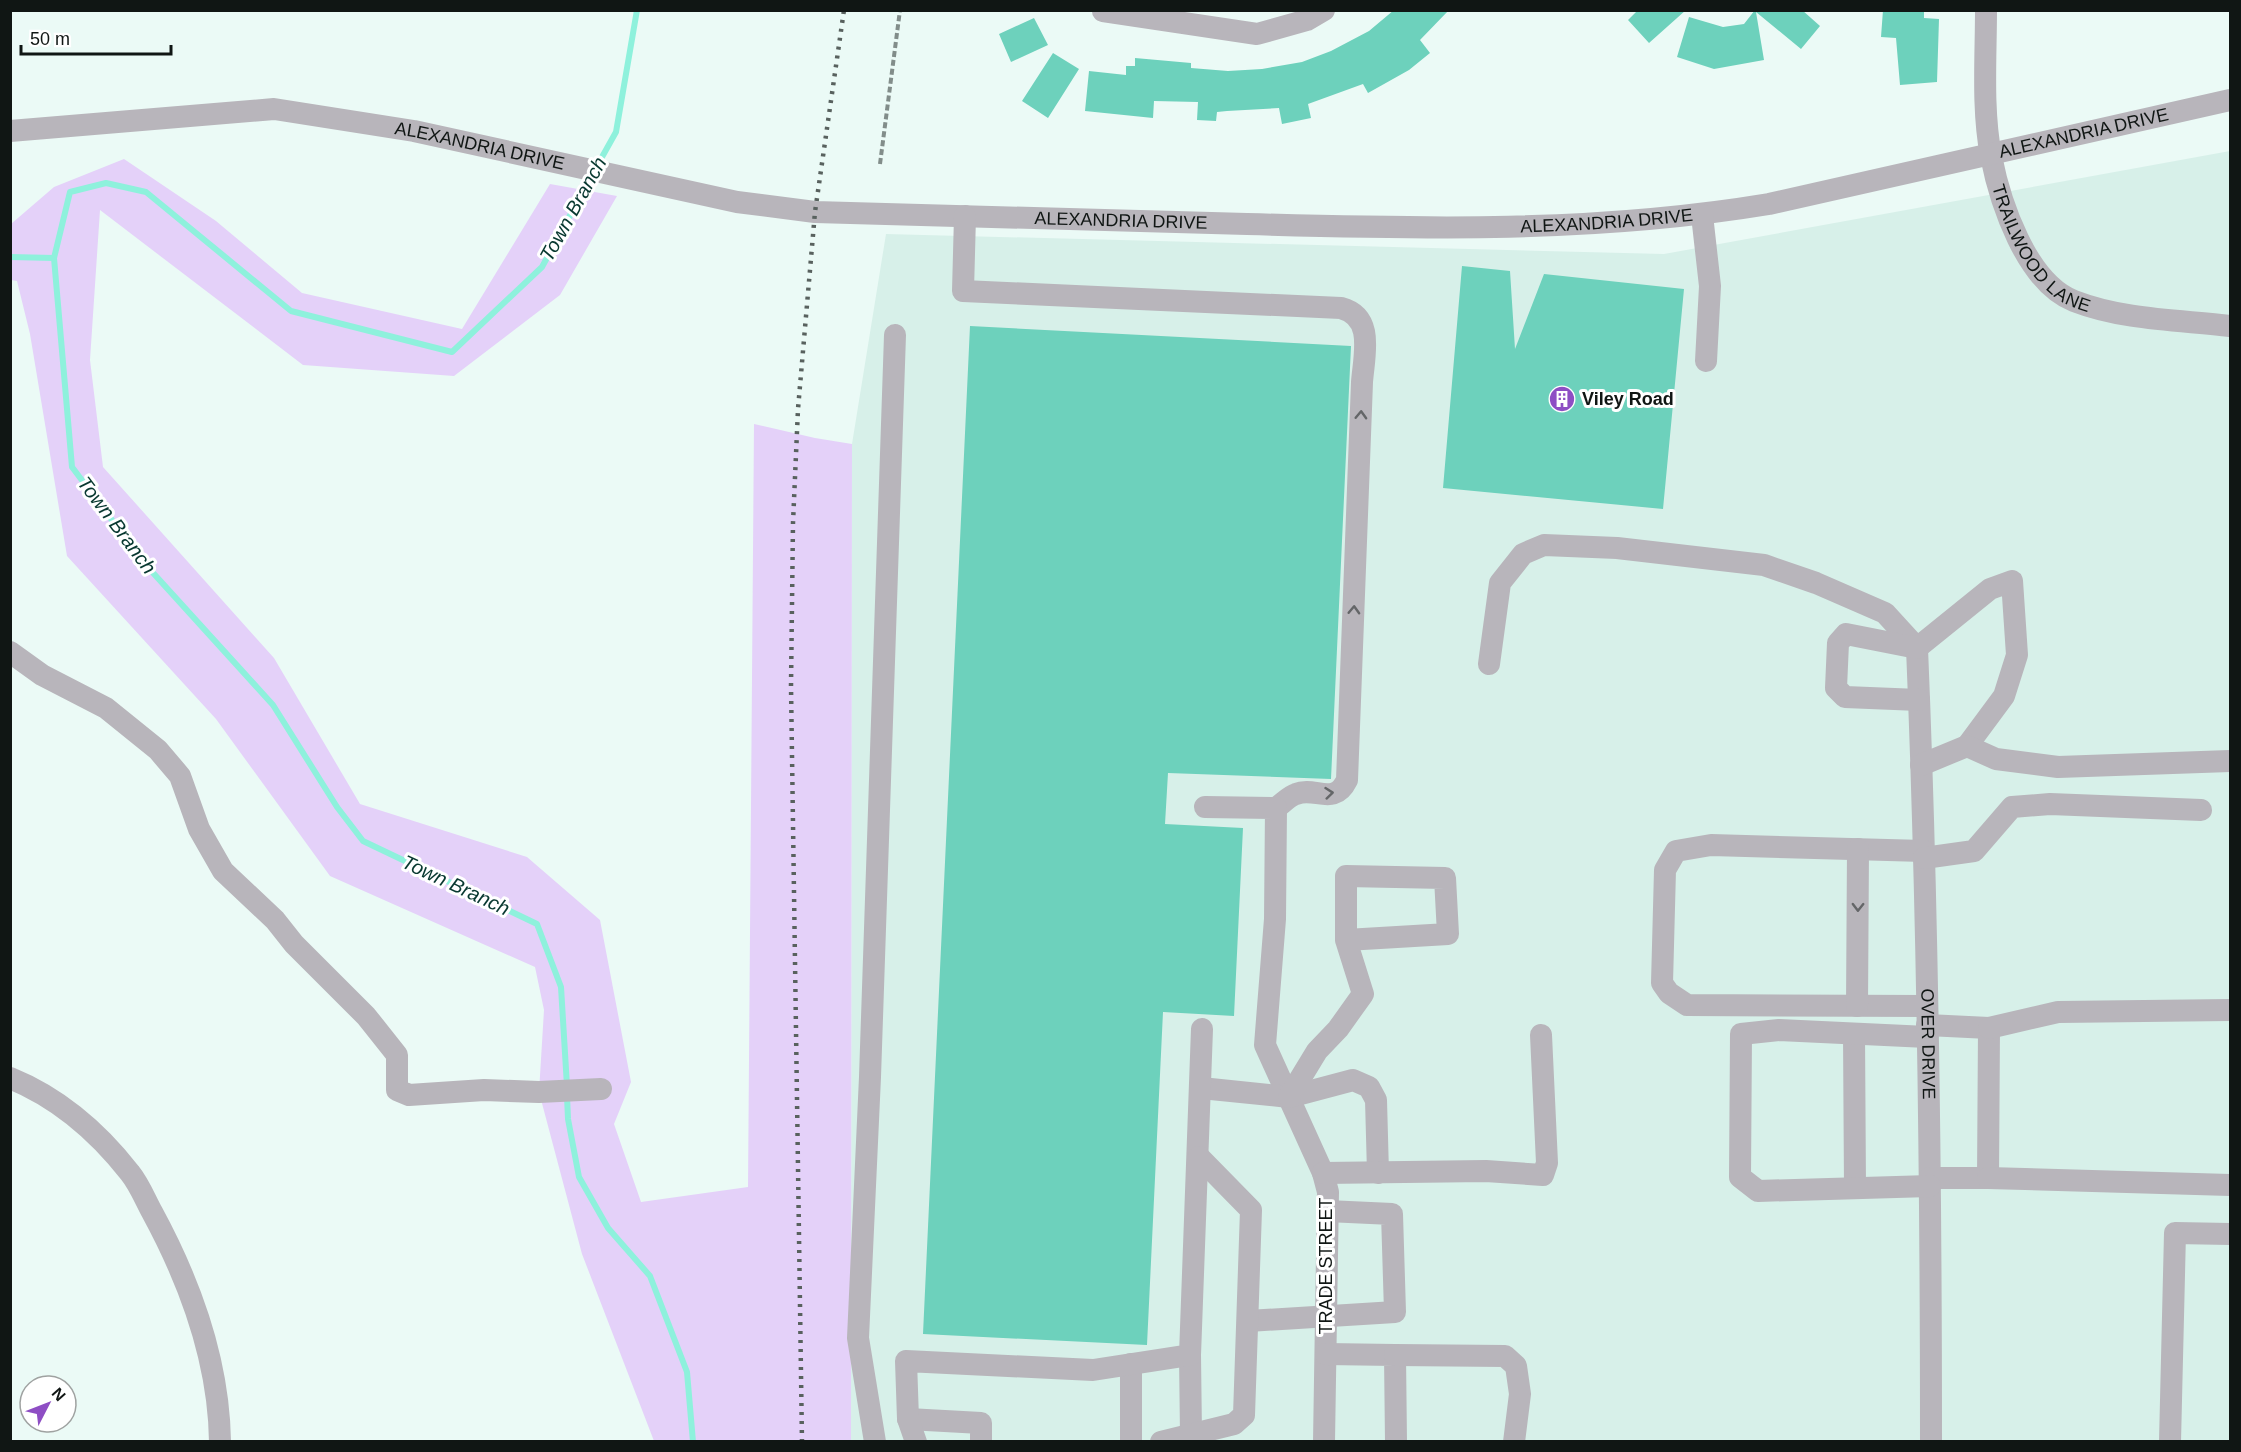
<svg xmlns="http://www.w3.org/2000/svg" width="2241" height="1452" font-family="Arial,sans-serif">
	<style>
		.built { fill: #d7f0e9 }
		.green { fill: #e4d1f9 }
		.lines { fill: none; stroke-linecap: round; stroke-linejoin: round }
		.stream { stroke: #8ef1dc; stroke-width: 6 }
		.building { fill: #6dd1bc }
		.path { stroke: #828d8a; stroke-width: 4; stroke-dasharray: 6 3; stroke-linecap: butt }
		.minor { stroke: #b8b5bb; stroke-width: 22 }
		.rail { stroke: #58615e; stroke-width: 4.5; stroke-dasharray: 3 6; stroke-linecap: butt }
		.oneway { stroke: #646668 }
		.labels { text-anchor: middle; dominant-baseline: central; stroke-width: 6; stroke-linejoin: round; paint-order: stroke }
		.street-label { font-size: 18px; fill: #101614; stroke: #fff }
		.poi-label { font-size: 18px; font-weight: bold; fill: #101614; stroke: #fff; text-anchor: start }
		.water-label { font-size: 20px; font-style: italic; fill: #083830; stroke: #fff }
	</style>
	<rect width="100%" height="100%" fill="#ebfaf6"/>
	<path class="built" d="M2230 151V1441L851 1442 852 444 886 234 1664 254Z"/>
	<path class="green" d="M124 159 216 221 302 293 462 329 550 184 617 196 560 295 454 376 303 365 100 210 90 360 103 467 274 658 360 804 527 857 600 920 631 1082 614 1124 641 1202 748 1187 754 424 815 438 852 444 851 1441H654L582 1254 539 1092 544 1010 535 967 330 876 216 719 67 556 30 334 17 281 11 280V224L54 187Z"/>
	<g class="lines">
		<path class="stream" d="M597 166 616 132 637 10
			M10 257 54 258
			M567 1086 561 987 537 924 363 841 337 807 273 705 145 564 72 467 54 258 70 192 106 183 146 192 291 311 452 352 542 267 592 175
			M567 1096 568 1119 579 1177 608 1228 650 1276 687 1372 693 1442"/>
	</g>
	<path class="building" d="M1394 10H1449L1420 40 1430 53 1409 70 1368 93 1363 84 1308 104 1311 118 1282 124 1279 108 1227 111 1217 112 1216 121 1197 120 1198 102 1154 101 1153 118 1085 111 1089 71 1126 75V66H1135V58L1191 63V68L1228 71 1262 69 1302 62 1331 51 1369 31Z
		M1638 10H1686L1649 43 1628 20Z
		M1755 10H1802L1820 26 1801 49 1756 12 1764 60 1714 69 1677 57 1689 17 1723 27 1744 24Z
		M1883 10H1924V18L1939 19 1937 82 1900 85 1896 38 1881 37Z
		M1034 18 1048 45 1011 62 999 34Z
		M1053 53 1079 69 1048 118 1022 101Z
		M1462 266 1510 271 1515 349 1544 274 1684 289 1663 509 1443 488Z
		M970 326 1351 346 1331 779 1168 773 1165 824 1243 828 1234 1016 1163 1012 1147 1345 923 1334Z"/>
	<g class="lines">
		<path class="path" d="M880 164 900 10"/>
		<g class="minor">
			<path id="s1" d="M1986 10C1986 58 1982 109 1991 156 2000 202 2026 282 2074 301 2123 320 2179 320 2230 326"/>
			<path d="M1103 11 1257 34 1307 20 1324 10"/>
			<path id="s2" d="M10 131 274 109 414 131 737 202 815 212C959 216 1103 220 1247 224 1424 229 1594 233 1769 204L2230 100"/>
			<path d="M1702 215 1710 286 1706 361"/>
			<path d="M965 216 963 291 1341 308C1375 317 1364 355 1362 382L1347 780C1334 807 1315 786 1296 794 1289 796 1282 804 1276 808"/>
			<path id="s3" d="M1917 648C1928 912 1931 1177 1931 1442"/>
			<path d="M10 652 42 675 106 708 158 750 180 776 199 829 223 871 275 920 294 944 366 1016 397 1055V1090L409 1095 484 1090 539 1092 601 1089"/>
			<path d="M1489 664 1500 583 1523 554 1544 545 1617 548 1764 565 1816 583 1885 613 1917 648"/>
			<path d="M1919 700 1845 697 1836 688 1838 643 1846 634 1917 648 1990 589 2012 581 2017 655 2004 696 1967 746"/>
			<path d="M1921 765 1967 746 1996 759 2058 767 2230 761"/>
			<path d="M1205 807 1276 808 1275 919 1265 1045 1323 1173 1328 1192 1324 1442"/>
			<path d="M1924 851 1711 845 1676 851 1665 870 1662 983 1669 993 1687 1005 1927 1006"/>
			<path d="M1924 858 1974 851 2012 807 2050 804 2201 810"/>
			<path d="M1857 1006 1858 849"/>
			<path d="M1927 1025 1989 1028 1988 1178H1930"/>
			<path d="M1989 1028 2058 1012 2230 1010"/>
			<path d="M1854 1034 1855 1188"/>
			<path d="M1927 1037 1779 1030 1741 1034 1740 1177 1758 1191 1930 1186"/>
			<path d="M10 1078C59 1098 98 1132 130 1173 139 1184 145 1199 152 1212 190 1282 219 1362 220 1442"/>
			<path d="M1201 1088 1289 1097 1353 1080 1369 1087 1376 1100 1378 1173"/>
			<path d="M1289 1097 1317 1051 1338 1029 1363 994 1346 940V876L1445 878 1448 934 1346 940"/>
			<path d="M1323 1173 1486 1171 1543 1175 1547 1163 1541 1035"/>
			<path d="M1988 1178 2230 1185"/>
			<path d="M1248 1321 1395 1312 1392 1214 1327 1211"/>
			<path d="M1326 1354 1395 1355 1396 1442"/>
			<path d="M1190 1355 1191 1435"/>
			<path d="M1395 1355 1505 1356 1516 1366 1520 1394 1514 1442"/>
			<path d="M1131 1364V1442"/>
			<path d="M908 1419 981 1423V1442"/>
			<path d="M875 1442 858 1338 870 1077 895 335"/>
			<path d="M916 1442 908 1419 906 1361 1093 1370 1190 1355 1202 1029"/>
			<path d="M1161 1442 1234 1424 1244 1415 1251 1210 1199 1157"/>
			<path d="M2170 1442 2175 1233 2230 1234"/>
		</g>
		<path class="rail" d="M802 1442 791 686 793 523 798 409 815 212 844 10"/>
	</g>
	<defs><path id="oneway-chevron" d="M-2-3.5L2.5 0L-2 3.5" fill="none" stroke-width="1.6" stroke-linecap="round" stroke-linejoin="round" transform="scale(1.5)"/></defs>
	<g class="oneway">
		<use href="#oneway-chevron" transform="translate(1361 415) rotate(-88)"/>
		<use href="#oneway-chevron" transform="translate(1354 610) rotate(-88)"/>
		<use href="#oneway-chevron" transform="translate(1329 793) rotate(-6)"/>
		<use href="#oneway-chevron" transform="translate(1858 907) rotate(91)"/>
	</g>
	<defs>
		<g id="building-disc" transform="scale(1.35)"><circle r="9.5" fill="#8e4ec4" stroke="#fff"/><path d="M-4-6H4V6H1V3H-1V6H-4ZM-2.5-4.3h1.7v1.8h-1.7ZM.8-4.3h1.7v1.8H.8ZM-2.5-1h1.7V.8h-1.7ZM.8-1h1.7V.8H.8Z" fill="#fff"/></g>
	</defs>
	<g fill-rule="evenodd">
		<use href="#building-disc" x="1562" y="399"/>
	</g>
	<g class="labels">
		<g class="street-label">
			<text stroke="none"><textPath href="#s2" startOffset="2094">ALEXANDRIA DRIVE</textPath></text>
			<text stroke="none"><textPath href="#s2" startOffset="474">ALEXANDRIA DRIVE</textPath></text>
			<text stroke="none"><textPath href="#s2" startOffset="1122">ALEXANDRIA DRIVE</textPath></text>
			<text stroke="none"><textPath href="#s2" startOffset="1608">ALEXANDRIA DRIVE</textPath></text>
			<text stroke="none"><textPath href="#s1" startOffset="256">TRAILWOOD LANE</textPath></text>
			<text stroke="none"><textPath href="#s3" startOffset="396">OVER DRIVE</textPath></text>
			<text transform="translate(1326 1266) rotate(-90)">TRADE STREET</text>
		</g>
		<g class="poi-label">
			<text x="1582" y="399">Viley Road</text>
		</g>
		<g class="water-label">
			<text transform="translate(573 209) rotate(-61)">Town Branch</text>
			<text transform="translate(117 525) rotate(53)">Town Branch</text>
			<text transform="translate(456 885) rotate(25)">Town Branch</text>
		</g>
	</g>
	<rect width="2241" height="1452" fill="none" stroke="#101614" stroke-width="24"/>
	<g transform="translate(48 1404) rotate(48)"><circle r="28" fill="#ffffff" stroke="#9fa2a1" stroke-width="1.5"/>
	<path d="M0-4.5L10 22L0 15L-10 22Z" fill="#8e4ec4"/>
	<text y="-9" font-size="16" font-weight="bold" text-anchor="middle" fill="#101614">N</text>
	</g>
	<path d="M21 45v9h150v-9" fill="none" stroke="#101614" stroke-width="3"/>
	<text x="30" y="45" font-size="18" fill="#101614" stroke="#ffffff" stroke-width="4.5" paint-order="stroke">50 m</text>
</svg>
